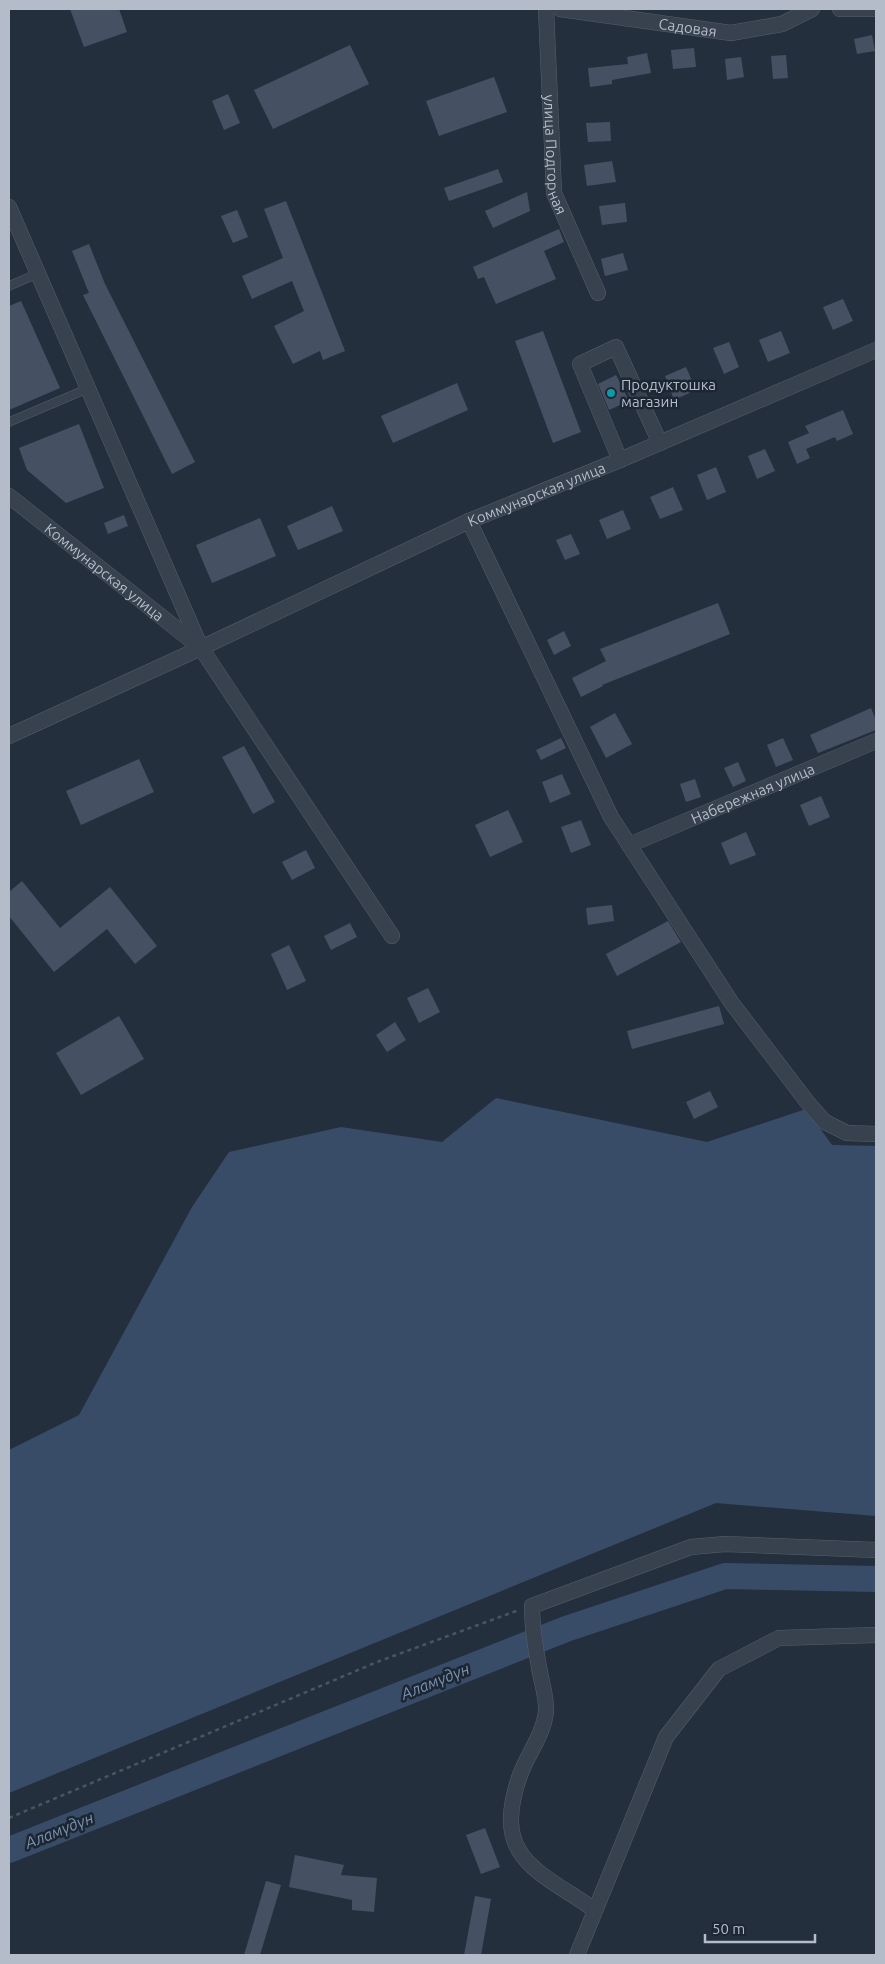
<svg xmlns="http://www.w3.org/2000/svg" width="885" height="1964" font-family="Ubuntu,sans-serif">
	<style>
		.water { fill: #394c67 }
		.lines { fill: none; stroke-linecap: round; stroke-linejoin: round }
		.river { stroke: #394c67; stroke-width: 26 }
		.building { fill: #455162 }
		.service-casing { stroke: #565f6c; stroke-width: 9 }
		.minor-casing { stroke: #565f6c; stroke-width: 16 }
		.path { stroke: #44595c; stroke-width: 2.5; stroke-dasharray: 4 4; stroke-linecap: butt }
		.service { stroke: #38414e; stroke-width: 8 }
		.minor { stroke: #38414e; stroke-width: 15 }
		.culture-dot { fill: #0f9aa8; stroke: #1d2633; stroke-width: 2 }
		.labels { text-anchor: middle; dominant-baseline: central; stroke-width: 5; stroke-linejoin: round; paint-order: stroke }
		.street-label { font-size: 15px; fill: #b4bcc9; stroke: #1d2633 }
		.poi-label { font-size: 15px; fill: #b4bcc9; stroke: #1d2633; text-anchor: start }
		.water-label { font-size: 16px; font-style: italic; fill: #7c92b1; stroke: #1d2633 }
	</style>
	<rect width="100%" height="100%" fill="#242f3e"/>
	<path class="water" d="M496 1098 707 1142 806 1109 832 1145 876 1146V1516L716 1503 9 1793V1450L79 1415 192 1207 229 1152 341 1127 442 1142Z"/>
	<g class="lines">
		<path class="river" d="M9 1850 566 1629 725 1576 876 1579"/>
	</g>
	<path class="building" d="M70 9H119L127 32 84 47Z
		M872 35 875 51 857 54 854 39Z
		M350 45 369 84 273 129 254 90Z
		M694 48 696 67 673 69 671 50Z
		M647 53 651 73 612 80V84L590 87 588 68 628 64 627 57Z
		M786 55 788 78 773 79 771 56Z
		M741 57 744 77 727 80 725 59Z
		M494 77 507 112 439 136 426 101Z
		M228 94 240 123 224 130 212 101Z
		M610 122 611 141 588 142 586 123Z
		M612 161 616 182 587 186 584 165Z
		M498 169 503 182 449 201 444 188Z
		M527 192 530 211 493 228 485 211Z
		M286 201 345 351 323 360 320 351 293 364 274 326 304 311 292 281 252 299 242 276 283 258 264 209Z
		M625 203 627 222 602 225 599 206Z
		M237 210 248 237 233 243 221 216Z
		M559 229 564 242 544 251 556 279 496 304 484 277 478 279 473 267Z
		M89 244 105 284 195 462 172 474 83 295 89 293 72 251Z
		M623 253 628 270 605 276 601 259Z
		M843 299 853 321 833 330 823 307Z
		M21 301 60 388 9 410V306Z
		M543 331 581 432 553 443 515 341Z
		M781 331 790 353 768 362 759 340Z
		M729 342 739 367 724 374 713 348Z
		M686 367 696 390 674 400 665 376Z
		M616 375 629 401 609 410 598 384Z
		M457 383 468 410 393 443 381 416Z
		M843 410 853 434 837 441 835 437 806 449 810 458 797 464 788 442 809 433 805 426Z
		M79 424 104 488 66 503 27 470 19 448Z
		M765 449 775 471 757 479 748 456Z
		M716 467 726 492 707 500 697 475Z
		M673 487 683 510 660 519 650 497Z
		M332 506 343 531 298 550 287 526Z
		M623 510 631 529 607 539 599 520Z
		M124 515 128 526 108 534 104 523Z
		M260 518 276 556 212 583 196 545Z
		M571 534 580 554 565 560 556 540Z
		M718 603 730 634 602 685 603 686 581 697 572 678 606 661 600 649Z
		M564 631 571 646 554 655 547 640Z
		M871 708 876 720V730L818 753 810 735Z
		M615 713 632 744 606 758 590 727Z
		M561 738 566 748 541 760 536 750Z
		M783 738 793 760 776 767 767 745Z
		M244 746 275 802 253 814 222 757Z
		M139 759 154 792 81 825 66 791Z
		M738 762 746 781 733 787 724 768Z
		M562 774 571 794 550 803 542 782Z
		M695 779 701 797 686 802 680 784Z
		M821 796 830 817 809 826 800 805Z
		M508 810 523 842 490 857 475 825Z
		M581 820 591 845 571 853 561 827Z
		M746 832 756 855 730 865 721 843Z
		M306 850 315 868 292 880 282 862Z
		M22 881 60 928 110 887 157 946 135 964 107 929 54 972 9 916V892Z
		M612 905 614 921 588 925 586 908Z
		M668 921 681 942 617 976 606 954Z
		M350 923 357 937 331 950 324 936Z
		M289 945 306 981 287 990 271 954Z
		M428 988 440 1012 419 1023 407 998Z
		M719 1006 724 1024 632 1049 627 1031Z
		M119 1016 144 1059 81 1095 56 1053Z
		M395 1022 406 1040 387 1052 376 1035Z
		M710 1091 718 1107 694 1119 686 1102Z
		M485 1828 500 1867 481 1874 466 1835Z
		M295 1855 344 1865 341 1875 377 1878 374 1912 352 1910V1900L289 1887Z
		M266 1881 281 1885 260 1955H244Z
		M475 1896 491 1899 481 1955H464Z"/>
	<g class="lines">
		<g class="service-casing">
			<path id="service" d="M9 286 39 273
				M9 422 89 388"/>
		</g>
		<g class="minor-casing">
			<g id="minor">
				<path id="s1" d="M546 9 554 193 598 293"/>
				<path id="s2" d="M560 9 731 33 782 24 812 9"/>
				<path d="M840 9H874"/>
				<path d="M9 207 201 648 392 936"/>
				<path d="M620 460 580 364 616 347 660 443"/>
				<path id="s3" d="M9 496 201 648 469 521 620 460 876 350"/>
				<path d="M469 521 611 817 731 1002 808 1103 825 1122 847 1133 876 1134"/>
				<path d="M9 736 201 648"/>
				<path id="s4" d="M629 845 876 741"/>
				<path d="M595 1910C536 1869 491 1858 520 1775 528 1753 543 1736 546 1712 547 1697 541 1681 539 1667 535 1646 532 1626 532 1606L691 1547 725 1544 876 1550"/>
				<path d="M577 1955 666 1737 719 1669 779 1638 876 1635"/>
			</g>
		</g>
		<path class="path" d="M9 1818 377 1662 519 1610"/>
		<use href="#service" class="service"/>
		<use href="#minor" class="minor"/>
	</g>
	<circle class="culture-dot" cx="611" cy="393" r="5"/>
	<g class="labels">
		<g class="street-label">
			<text stroke="none"><textPath href="#s2" startOffset="129">Садовая</textPath></text>
			<text stroke="none"><textPath href="#s1" startOffset="146">улица Подгорная</textPath></text>
			<text stroke="none"><textPath href="#s3" startOffset="614">Коммунарская улица</textPath></text>
			<text stroke="none"><textPath href="#s3" startOffset="122">Коммунарская улица</textPath></text>
			<text stroke="none"><textPath href="#s4" startOffset="134">Набережная улица</textPath></text>
		</g>
		<g class="poi-label">
			<text x="621" y="384">Продуктошка<tspan x="621" dy="17">магазин</tspan></text>
		</g>
		<g class="water-label">
			<text transform="translate(435 1681) rotate(-22)">Аламүдүн</text>
			<text transform="translate(59 1830) rotate(-22)">Аламүдүн</text>
		</g>
	</g>
	<rect width="885" height="1964" fill="none" stroke="#b4bcc9" stroke-width="20"/>
	<path d="M705 1934v8h110v-8" fill="none" stroke="#b4bcc9" stroke-width="2.5"/>
	<text x="712" y="1934" font-size="15" fill="#b4bcc9" stroke="#1d2633" stroke-width="4" paint-order="stroke">50 m</text>
</svg>
